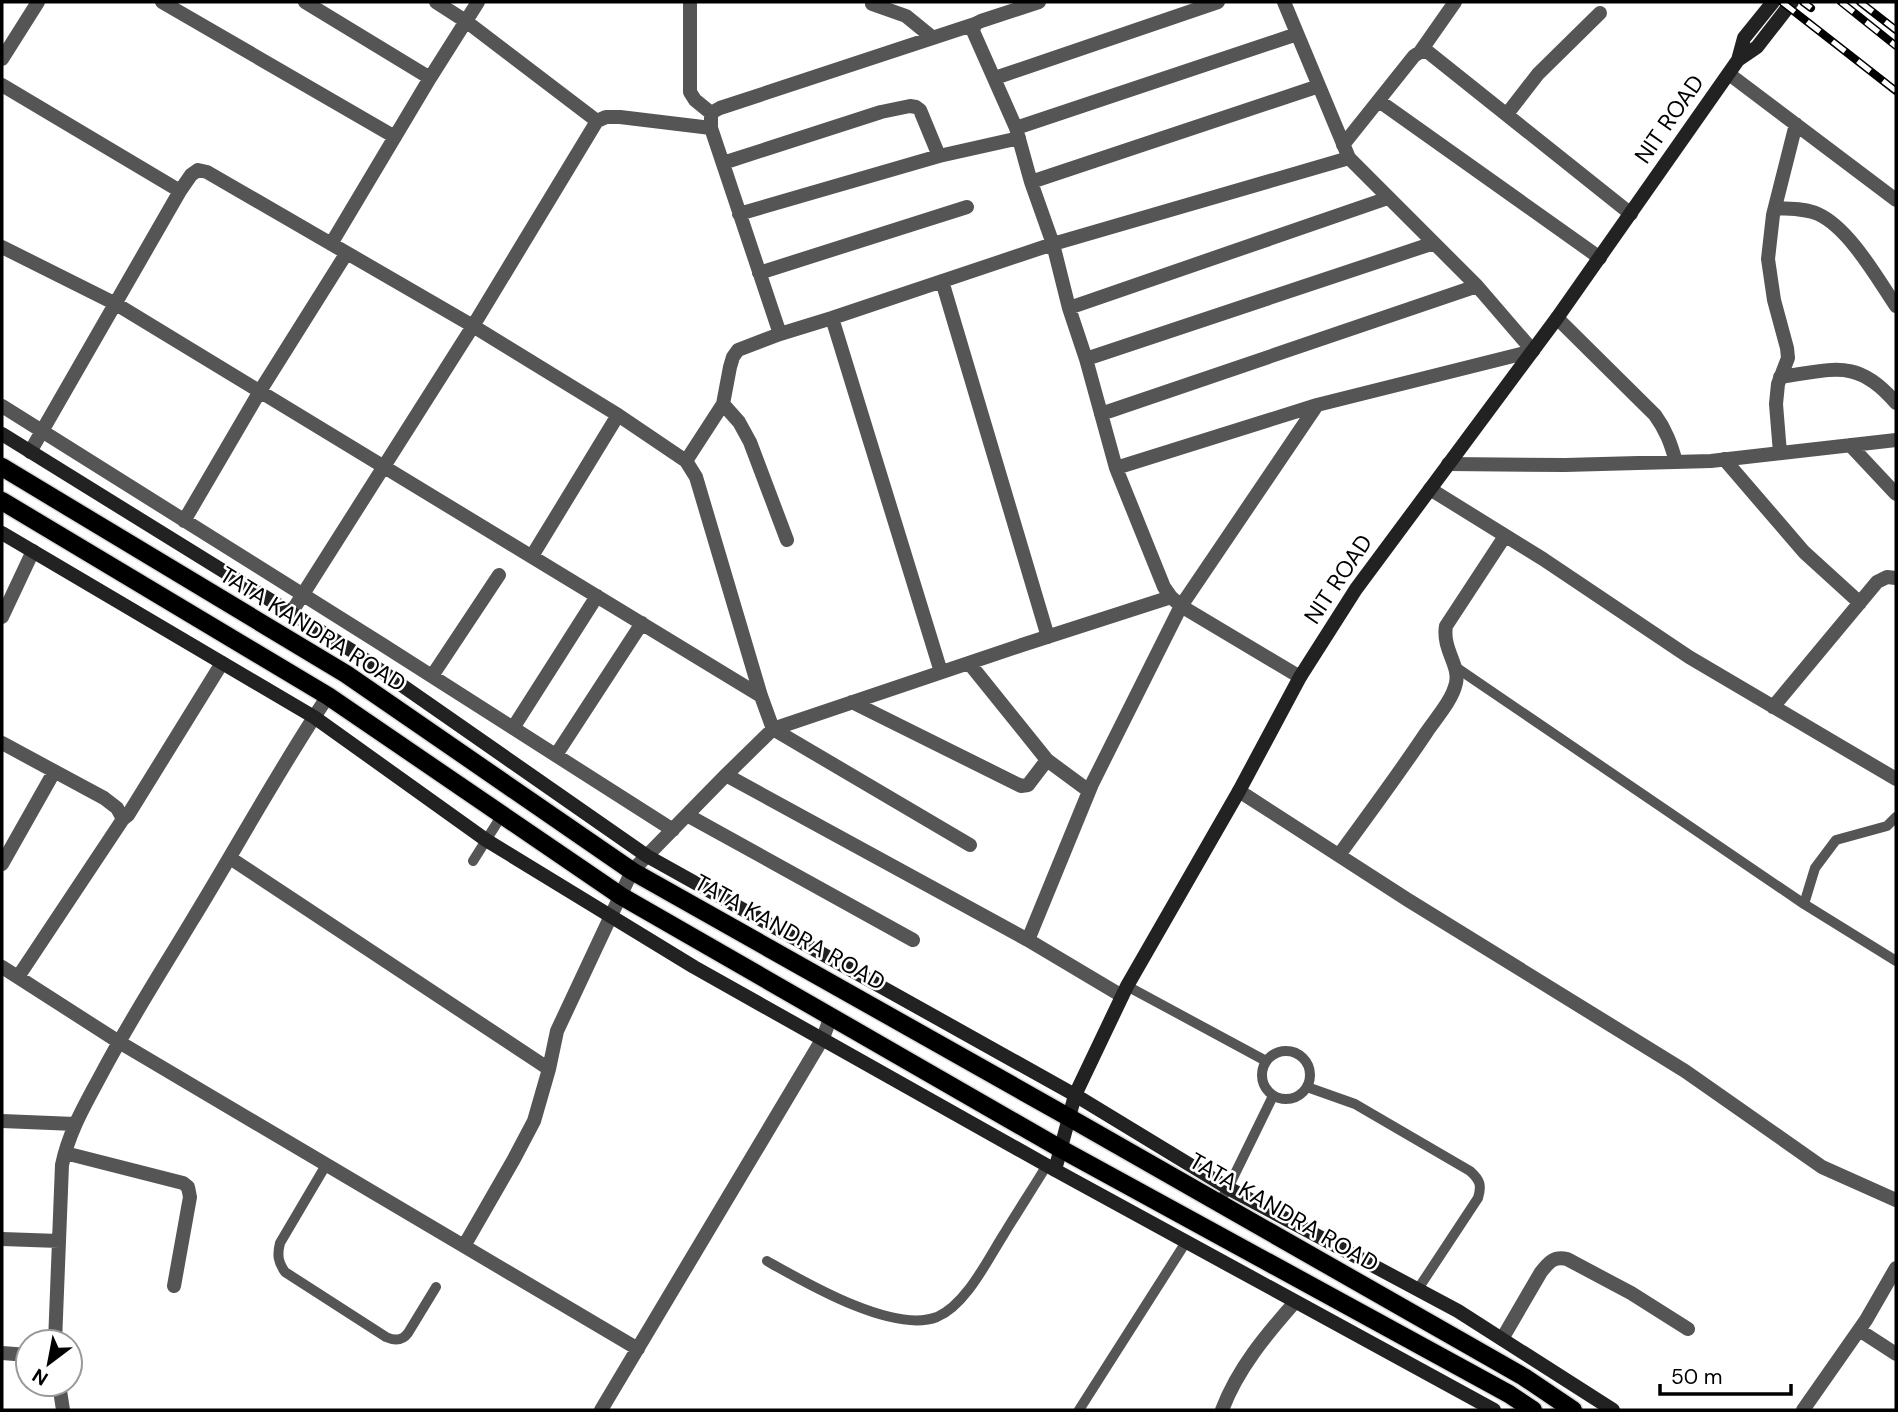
<svg xmlns="http://www.w3.org/2000/svg" width="1898" height="1412" font-family="'DM Sans',sans-serif">
	<style>
		.lines { fill: none; stroke-linecap: round; stroke-linejoin: round }
		.primary-casing { stroke: #dbdbdb; stroke-width: 21 }
		.lane { stroke: #555; stroke-width: 10 }
		.street { stroke: #555; stroke-width: 14 }
		.secondary { stroke: #222; stroke-width: 14 }
		.primary { stroke: #000; stroke-width: 18 }
		.rail-casing { stroke: #000; stroke-width: 8 }
		.rail { stroke: #fff; stroke-width: 5; stroke-dasharray: 16; stroke-linecap: butt }
		.labels { text-anchor: middle; dominant-baseline: central; stroke-width: 5; stroke-linejoin: round; paint-order: stroke }
		.street-label { font-size: 23px; fill: #000; stroke: #fff }
	</style>
	<rect width="100%" height="100%" fill="#fff"/>
	<g class="lines">
		<g class="primary-casing">
			<path id="primary" d="M2 467 346 674 632 871 1070 1118 1524 1377 1573 1410
				M2 501 328 696 621 896 1061 1149 1509 1394 1533 1410"/>
		</g>
		<path class="lane" d="M1454 666 1804 904 1896 961
			M473 861 502 815
			M1804 904 1815 868 1836 840 1887 826 1896 817
			M1127 986 1266 1061
			M1262 1075a24 24 0 1 1 48 0a24 24 0 1 1-48 0Z
			M1307 1087 1355 1104 1470 1171C1480 1180 1482 1185 1478 1198L1418 1289
			M326 1165 280 1243C277 1255 278 1262 285 1272L386 1337C395 1341 402 1341 408 1333L436 1287
			M1219 1203 1228 1188 1273 1096
			M767 1261C806 1283 893 1334 937 1317 966 1305 988 1259 1004 1234 1018 1211 1033 1188 1047 1165
			M1079 1410 1186 1242"/>
		<path class="street" d="M162 2 395 137
			M305 2 430 78
			M436 2 467 22 597 121
			M690 2V92L695 100 711 113
			M1039 2 981 21 975 24 973 31 1016 128 1031 182 1053 244 1069 308 1086 359 1116 468 1164 587 1171 597 1181 606 1300 677
			M872 4 906 16 933 38
			M1420 52 1455 2
			M2 59 38 2
			M1729 74 1896 200
			M995 78 1218 2
			M2 85 180 191
			M1379 101 1600 258
			M1507 114 1538 74 1600 13
			M1016 128 1297 34
			M1343 145 1414 56 1420 52H1428L1631 214
			M723 163 881 112 910 106 916 107 920 110 939 156
			M1031 182 1319 86
			M1775 208C1789 209 1805 208 1818 214 1849 228 1877 278 1896 306
			M739 214 939 156 1019 138
			M331 244 430 78 478 2
			M2 247 116 304 761 696
			M759 273 967 207
			M942 281 1048 637
			M1069 308 1388 198
			M832 318 941 672
			M1557 318 1655 415C1666 430 1671 444 1676 462
			M780 334 711 128V113L720 108 975 24
			M1086 359 1434 243
			M1780 377C1833 370 1857 357 1896 403
			M723 404 739 422 750 442 787 540
			M2 406 383 645 673 830
			M1101 414 1477 286
			M1850 445 1896 494
			M30 452 180 191 191 175 198 170 207 172 473 326 618 415 686 461 696 477 761 696 773 729 970 845
			M1780 453 1776 404 1778 384 1788 358 1787 348 1774 300 1768 259 1773 215 1796 124
			M1724 459 1804 552 1860 603
			M686 461 723 404 730 367 733 357 738 350 780 334 832 318 1053 244 1349 158
			M1448 464 1565 465 1711 461 1896 440
			M1116 468 1317 405 1533 351 1477 286 1349 158 1284 2
			M1430 489 1543 559 1689 657 1896 779
			M184 521 260 391 346 254
			M532 556 618 415
			M291 613 473 326 597 121 606 117H620L711 128
			M2 617 33 551
			M969 663 1047 760
			M432 676 499 575
			M852 702 1021 786 1028 785 1047 760 1089 791
			M1773 707 1877 582 1887 577 1896 578
			M513 728 597 596
			M2 743 104 798 117 808 123 819 18 977
			M556 755 642 623
			M726 775 1028 940 1122 996
			M1239 791 1408 900 1685 1071 1822 1167 1896 1200
			M687 815 913 940
			M123 819 128 815 222 663
			M1339 855C1368 815 1398 775 1426 733 1436 718 1452 701 1456 683 1460 665 1442 649 1446 626L1505 536
			M230 858 549 1069
			M2 864 54 772
			M1028 940 1092 784 1181 606 1317 405
			M2 967 119 1042 638 1349
			M2 1121 75 1124
			M65 1153 183 1183 188 1187 190 1197 174 1286
			M2 1239 59 1241
			M464 1246 514 1159 534 1121 549 1069 557 1031 632 871 726 775 773 729 1022 645 1171 597
			M1859 1330 1896 1354
			M1502 1339 1541 1272C1549 1262 1554 1256 1567 1259L1631 1293 1688 1329
			M55 1342 62 1165C69 1131 86 1103 102 1073 129 1022 161 972 191 922 237 847 279 769 328 696
			M2 1353 28 1355
			M59 1384 63 1410
			M601 1410 823 1038 831 1016
			M1222 1410C1238 1368 1266 1335 1295 1302
			M1803 1410 1866 1320 1896 1268"/>
		<path class="secondary" d="M1738 60 1744 38 1773 2
			M2 434 354 652 647 856 1075 1095 1228 1188 1458 1311 1613 1410
			M2 533 314 717 486 840 694 967 1055 1170 1494 1410
			M1055 1170 1075 1095 1127 986 1239 791 1300 677 1356 589 1557 318 1738 60 1757 47 1792 2"/>
		<use href="#primary" class="primary"/>
		<g class="rail-casing">
			<path id="rail" d="M1782 2 1896 91
				M1803 2 1811 8
				M1841 2 1896 46
				M1860 2 1896 30"/>
		</g>
		<use href="#rail" class="rail"/>
	</g>
	<g class="labels">
		<g class="street-label">
			<text transform="translate(1669 119) rotate(-55)">NIT ROAD</text>
			<text transform="translate(1338 579) rotate(-56)">NIT ROAD</text>
			<text transform="translate(313 629) rotate(32)">TATA KANDRA ROAD</text>
			<text transform="translate(790 932) rotate(29)">TATA KANDRA ROAD</text>
			<text transform="translate(1284 1212) rotate(30)">TATA KANDRA ROAD</text>
		</g>
	</g>
	<rect width="1898" height="1412" fill="none" stroke="#000000" stroke-width="7"/>
	<g transform="translate(49 1363) rotate(212)"><circle r="33" fill="#ffffff" stroke="#999999" stroke-width="2"/>
	<path d="M0-5L12 26L0 18L-12 26Z" fill="#000000"/>
	<text y="-10" font-size="19" font-weight="bold" text-anchor="middle" fill="#000000">N</text>
	</g>
	<path d="M1660 1384v10h131v-10" fill="none" stroke="#000000" stroke-width="3.5"/>
	<text x="1671" y="1384" font-size="21" fill="#000000" stroke="#ffffff" stroke-width="5" paint-order="stroke">50 m</text>
</svg>
